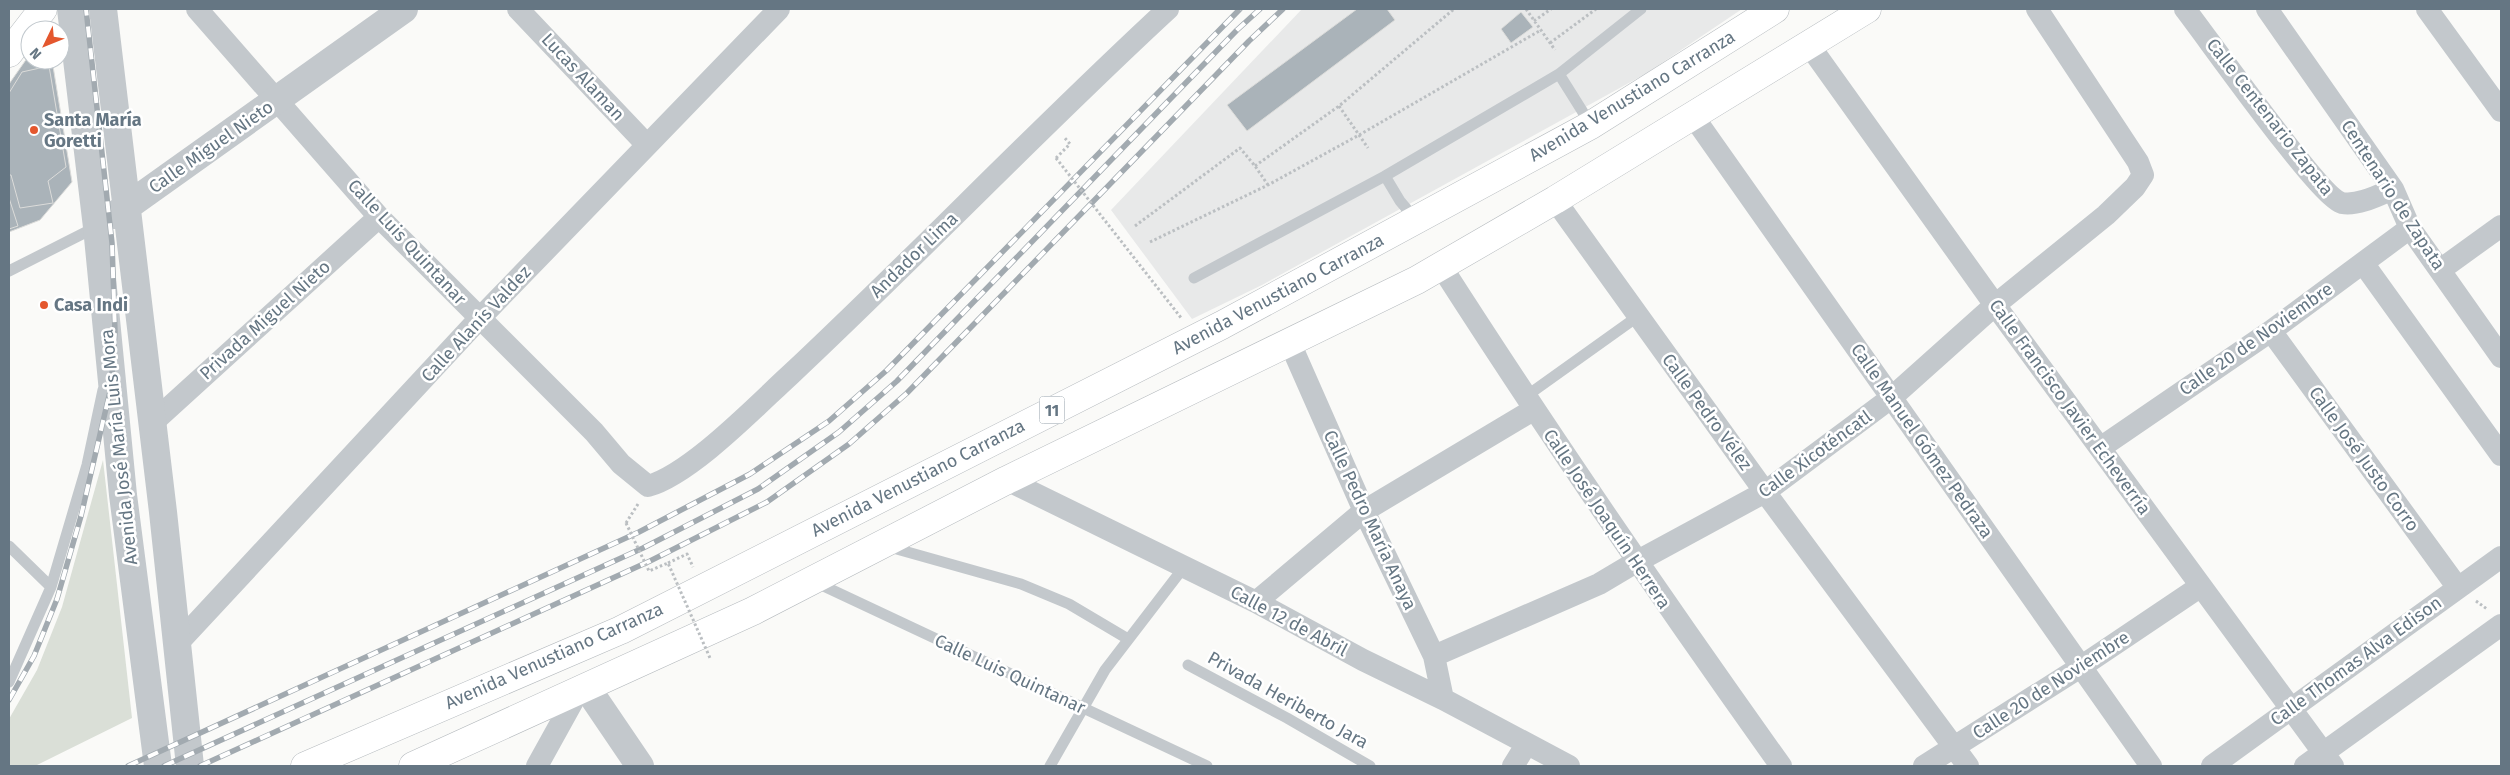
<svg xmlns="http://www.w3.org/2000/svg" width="2510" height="775" font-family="'Fira Sans',sans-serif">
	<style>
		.built { fill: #e8e9e9 }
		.green { fill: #dadfd7 }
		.building { fill: #aab3b9; stroke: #dcdcda }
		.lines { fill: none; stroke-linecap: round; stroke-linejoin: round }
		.primary-casing { stroke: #b5babe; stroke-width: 29 }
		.path { stroke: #bbbfc2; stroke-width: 3; stroke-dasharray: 2.5 2.5; stroke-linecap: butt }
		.service { stroke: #c3c8cc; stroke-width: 11 }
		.minor { stroke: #c3c8cc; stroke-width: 22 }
		.tertiary { stroke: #c3c8cc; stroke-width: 28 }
		.primary { stroke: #fff; stroke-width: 28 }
		.rail-casing { stroke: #a2aab0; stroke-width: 5.5 }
		.rail { stroke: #fff; stroke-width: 4; stroke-dasharray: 11; stroke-linecap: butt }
		.path-bridge { stroke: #bbbfc2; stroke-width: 3; stroke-dasharray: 2.5 2.5; stroke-linecap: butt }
		.poi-dot { fill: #e4572e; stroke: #fff; stroke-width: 2 }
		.labels { text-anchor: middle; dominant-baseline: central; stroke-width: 5; stroke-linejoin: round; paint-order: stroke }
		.shield { fill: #fff; stroke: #939fa8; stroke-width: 1 }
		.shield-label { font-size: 16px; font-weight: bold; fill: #657683 }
		.street-label { font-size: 18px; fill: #657683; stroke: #fff }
		.poi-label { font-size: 18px; font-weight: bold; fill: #657683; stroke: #fff; text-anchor: start }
	</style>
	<rect width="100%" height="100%" fill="#fafaf8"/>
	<path class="built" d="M1302 9H1742L1647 73 1262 285 1192 319 1111 210Z"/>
	<path class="green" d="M103 460 132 718 35 766H9V719L37 670 62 607Z"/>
	<path class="building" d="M1357 9H1387L1395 20 1247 131 1227 105Z
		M1521 12 1533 27 1511 43 1501 29Z
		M30 54V60H52L72 182 40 220 9 232V84Z
		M49 66 66 167 48 181 53 203 20 208 11 175H9V93L22 72Z
		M9 198 18 226 9 229Z"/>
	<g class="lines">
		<g class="primary-casing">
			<path id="primary" d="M9 53 43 9
				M305 766 621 630 1222 325 1591 125 1775 9
				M413 766 753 611 1007 480 1417 280 1555 200 1867 9"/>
		</g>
		<path class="path" d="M1526 9 1555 50
			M1534 21 1551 9
			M1550 43 1596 9
			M1339 106 1368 148
			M1056 158 1070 144 1064 137
			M1255 166 1339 106 1454 9
			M1135 226 1240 148 1255 166 1268 185
			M1150 242 1268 185 1359 135 1541 30
			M626 523 638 504
			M668 563 687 554 693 567
			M2476 601 2487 609"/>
		<path class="service" d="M1559 74 1641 9
			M1416 220 1400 201 1385 176 1559 74 1591 125
			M9 271 96 227
			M1194 278 1385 176
			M1525 397 1637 317
			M9 546 51 587
			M886 546 1021 584 1069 604 1128 639
			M815 582 1207 766
			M1188 665 1287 718 1370 766
			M9 682 51 587 87 465 103 390
			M1050 766 1105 670 1184 567"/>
		<path class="minor" d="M197 9 379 217 594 432 621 464 648 486C691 474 756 406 790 375 918 255 1039 128 1168 9
			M518 9 647 145
			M2185 9C2207 37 2320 198 2342 203 2358 206 2379 195 2393 189
			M2267 9 2393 189 2410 228 2501 357
			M2427 9 2501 111
			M1809 45 1995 305 2333 766
			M1693 116 2151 766
			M1555 200 1765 492 1968 766
			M2363 263 2501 455
			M1441 266C1550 436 1664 602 1781 766
			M2440 270 2501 226
			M2271 331 2458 588
			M1290 343 1364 511 1434 656 1443 699
			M151 424 379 217
			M2100 448 2271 331 2410 228
			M1007 480 1256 602 1363 660 1443 699 1569 766
			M1256 602 1364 511 1533 410
			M177 644 479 319 779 9
			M1434 656 1599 584 1636 562 1765 492 1891 398 1995 305 2106 215 2135 187 2143 175 2138 162 2037 9
			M537 766 578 692
			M1513 766 1526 745
			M1924 766 2082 666 2201 586
			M2212 766 2501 557
			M2305 766 2501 625"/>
		<path class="tertiary" d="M71 9 97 227 123 495 158 766
			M103 9 163 512 190 766
			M115 215 404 9
			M587 688 640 766"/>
		<use href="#primary" class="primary"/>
		<g class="rail-casing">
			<path id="rail" d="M9 700 34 656 57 599 81 516 111 387 115 332 112 243 86 9
				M128 766 639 532 750 474 829 421 887 370 1240 9
				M164 766 643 548 758 489 839 432 897 381 1237 30 1260 9
				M200 766 650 561 767 502 849 444 907 393 1249 41 1283 9"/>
		</g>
		<use href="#rail" class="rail"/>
		<path class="path-bridge" d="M1056 158 1182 319
			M626 523 649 571 668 563 710 658"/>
	</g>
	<g class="poi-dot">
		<circle cx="34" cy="130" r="5"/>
		<circle cx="44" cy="305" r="5"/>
	</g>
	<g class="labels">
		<rect class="shield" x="1039.5" y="396.5" width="25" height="27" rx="4"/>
		<g class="shield-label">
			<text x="1052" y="410">11</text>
		</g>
		<g class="street-label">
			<text transform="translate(583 77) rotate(47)">Lucas Alaman</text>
			<text transform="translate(1632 96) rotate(-31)">Avenida Venustiano Carranza</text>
			<text transform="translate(2270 117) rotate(52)">Calle Centenario Zapata</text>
			<text transform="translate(211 147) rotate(-35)">Calle Miguel Nieto</text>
			<text transform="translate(2393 195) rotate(57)">Centenario de Zapata</text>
			<text transform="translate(407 242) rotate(47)">Calle Luis Quintanar</text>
			<text transform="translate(914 255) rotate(-44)">Andador Lima</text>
			<text transform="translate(1278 294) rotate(-28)">Avenida Venustiano Carranza</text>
			<text transform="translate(265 320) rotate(-42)">Privada Miguel Nieto</text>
			<text transform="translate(476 324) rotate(-47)">Calle Alanís Valdez</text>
			<text transform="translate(2256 339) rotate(-35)">Calle 20 de Noviembre</text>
			<text transform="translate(2070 407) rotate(54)">Calle Francisco Javier Echeverría</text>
			<text transform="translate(1707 412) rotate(54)">Calle Pedro Vélez</text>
			<text transform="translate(1922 441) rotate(55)">Calle Manuel Gómez Pedraza</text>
			<text transform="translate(119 447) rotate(-96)">Avenida José María Luis Mora</text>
			<text transform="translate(1815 454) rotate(-36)">Calle Xicoténcatl</text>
			<text transform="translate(2364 459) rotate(54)">Calle José Justo Corro</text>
			<text transform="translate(918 478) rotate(-27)">Avenida Venustiano Carranza</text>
			<text transform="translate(1607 519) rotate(56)">Calle José Joaquín Herrera</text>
			<text transform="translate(1370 520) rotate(65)">Calle Pedro María Anaya</text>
			<text transform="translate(1289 621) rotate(28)">Calle 12 de Abril</text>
			<text transform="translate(554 656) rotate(-24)">Avenida Venustiano Carranza</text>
			<text transform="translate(2356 661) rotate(-36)">Calle Thomas Alva Edison</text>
			<text transform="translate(1010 674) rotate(25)">Calle Luis Quintanar</text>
			<text transform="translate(2051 685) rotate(-33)">Calle 20 de Noviembre</text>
			<text transform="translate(1288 700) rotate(29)">Privada Heriberto Jara</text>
		</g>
		<g class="poi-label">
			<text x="44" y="120">Santa María<tspan x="44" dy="21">Goretti</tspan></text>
			<text x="54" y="305">Casa Indi</text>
		</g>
	</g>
	<rect width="2510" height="775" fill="none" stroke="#657683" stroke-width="20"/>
	<g transform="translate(45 45) rotate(227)"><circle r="24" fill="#ffffff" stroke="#c1c8cd"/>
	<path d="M0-4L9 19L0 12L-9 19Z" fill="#e4572e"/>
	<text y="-8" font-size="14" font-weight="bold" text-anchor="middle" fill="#657683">N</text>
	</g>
</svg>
